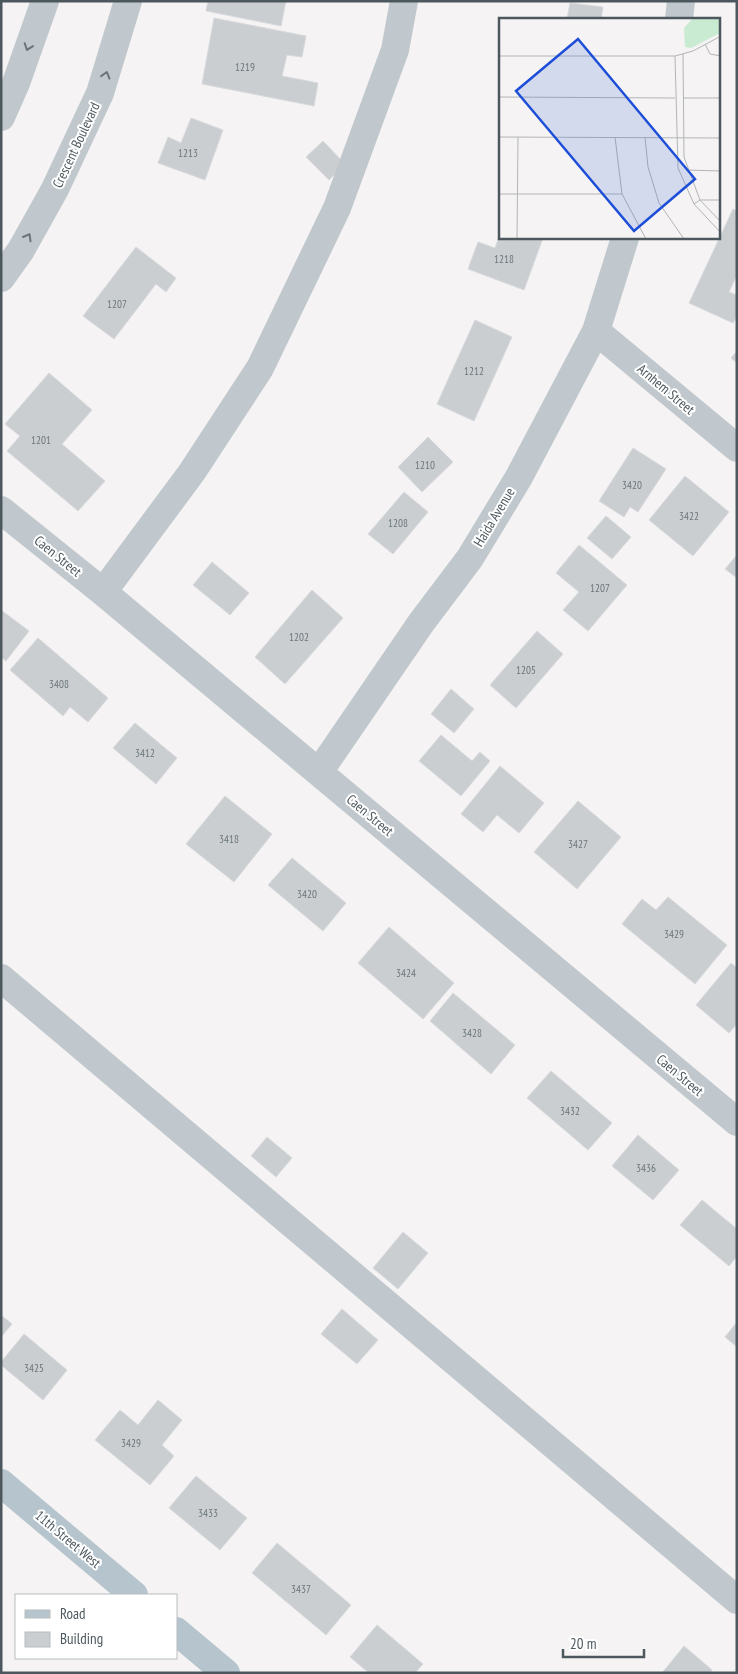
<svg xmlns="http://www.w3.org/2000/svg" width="738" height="1674" font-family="'PT Sans Narrow',sans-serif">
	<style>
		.building { fill: #caced1; stroke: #d8dadd }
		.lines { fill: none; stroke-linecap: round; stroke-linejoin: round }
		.minor { stroke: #c1c8cd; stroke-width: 28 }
		.major { stroke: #b6c5cd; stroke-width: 28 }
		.oneway { stroke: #6a747a }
		.labels { text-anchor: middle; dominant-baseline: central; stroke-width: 4; stroke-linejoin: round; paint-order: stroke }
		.number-label { font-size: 11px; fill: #6c767b }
		.street-label { font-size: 14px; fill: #4d585e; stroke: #fff }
		.inset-road { fill: none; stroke: #b2b5b7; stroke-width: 1 }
		.view { fill: #1d4ed8; fill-opacity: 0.15; stroke: #1d4ed8; stroke-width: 2.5 }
		.inset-edge { fill: none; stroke: #4d585e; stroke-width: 2.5 }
	</style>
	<rect width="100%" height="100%" fill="#f5f3f3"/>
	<path class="building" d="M208 1H286L281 26 206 11Z
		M570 3 603 7 601 19H567Z
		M214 18 306 36 302 57 287 55 282 76 318 83 314 106 202 84Z
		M191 118 223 130 205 180 158 163 168 137 181 143Z
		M323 141 345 164 329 180 306 157Z
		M733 209 737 211V275L729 292 737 295V316L733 323 689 303Z
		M500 234V238H543L524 290 468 269 478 242 495 248Z
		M136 247 176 278 166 292 156 284 114 339 83 316Z
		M475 320 512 337 474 421 437 404Z
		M737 351V363L731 358Z
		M49 373 92 410 62 444 105 481 78 511 7 451 20 436 5 424Z
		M428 437 453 462 422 492 398 467Z
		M633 448 666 469 638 512 630 507 624 517 599 501Z
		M685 476 729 512 693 556 649 520Z
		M404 492 428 512 393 554 368 534Z
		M606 516 631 537 612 559 587 538Z
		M579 545 627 585 588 631 563 610 579 592 556 573Z
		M737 555V578L725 569Z
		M212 562 249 593 230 615 193 585Z
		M312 590 343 618 285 684 255 657Z
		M1 610 29 631 6 661 1 657Z
		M537 631 563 654 516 708 490 685Z
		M38 638 108 698 88 722 70 707 63 716 10 670Z
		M451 689 474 709 454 733 431 714Z
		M135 723 177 758 156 784 113 748Z
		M441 735 472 761 480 752 490 761 461 796 419 761Z
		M500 766 544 803 519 833 497 815 483 832 461 814Z
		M225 796 272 834 234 882 186 844Z
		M578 801 621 837 577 889 534 852Z
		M292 858 346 903 323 931 268 885Z
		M668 897 727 945 695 984 622 924 642 899 656 910Z
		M389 927 454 983 423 1019 358 963Z
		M731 963 737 968V1024L729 1033 696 1005Z
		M453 993 515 1045 491 1074 430 1021Z
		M551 1071 612 1123 588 1150 527 1098Z
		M638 1135 679 1170 653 1200 612 1166Z
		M267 1137 292 1158 276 1177 251 1156Z
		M702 1200 737 1229V1256L729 1266 680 1225Z
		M403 1232 428 1253 398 1289 373 1268Z
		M342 1309 378 1340 357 1364 321 1334Z
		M1 1315 12 1324 1 1337Z
		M737 1322V1347L725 1337Z
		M24 1334 67 1370 43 1400 1 1365V1362Z
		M158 1400 182 1420 162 1445 174 1456 150 1485 95 1440 120 1410 138 1425Z
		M196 1476 247 1518 220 1550 169 1508Z
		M277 1543 351 1605 326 1635 252 1573Z
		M377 1625 423 1664 415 1673H369L350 1657Z
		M684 1646 712 1670 710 1673H662Z"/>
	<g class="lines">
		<path class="minor" d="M679 19 681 1
			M1 117 16 83 45 1
			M1 278 21 250 55 189 100 93 128 1
			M596 331 737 448
			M1 510 103 592 737 1122
			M103 592 192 472 260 368 337 208 395 50 404 1
			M319 772 421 623 470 558 519 477 596 331 625 238
			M1 978 737 1600"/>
		<path class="major" d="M1 1483 134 1595
			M176 1631 226 1673"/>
	</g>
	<defs><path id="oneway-chevron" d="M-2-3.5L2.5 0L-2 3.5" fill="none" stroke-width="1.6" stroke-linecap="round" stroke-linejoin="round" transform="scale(1.25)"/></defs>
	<g class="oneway">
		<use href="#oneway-chevron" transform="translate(28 47) rotate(109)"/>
		<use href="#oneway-chevron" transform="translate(106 75) rotate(-73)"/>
		<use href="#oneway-chevron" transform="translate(28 237) rotate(-60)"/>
	</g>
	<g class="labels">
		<g class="number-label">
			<text x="245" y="67">1219</text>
			<text x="188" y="153">1213</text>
			<text x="504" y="259">1218</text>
			<text x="117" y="304">1207</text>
			<text x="474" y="371">1212</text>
			<text x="41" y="440">1201</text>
			<text x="425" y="465">1210</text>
			<text x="632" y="485">3420</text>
			<text x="689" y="516">3422</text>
			<text x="398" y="523">1208</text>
			<text x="600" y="588">1207</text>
			<text x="299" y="637">1202</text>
			<text x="526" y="670">1205</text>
			<text x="59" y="684">3408</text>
			<text x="145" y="753">3412</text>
			<text x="229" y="839">3418</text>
			<text x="578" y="844">3427</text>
			<text x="307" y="894">3420</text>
			<text x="674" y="934">3429</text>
			<text x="406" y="973">3424</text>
			<text x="472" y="1033">3428</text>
			<text x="570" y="1111">3432</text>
			<text x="646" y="1168">3436</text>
			<text x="34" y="1368">3425</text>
			<text x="131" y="1443">3429</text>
			<text x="208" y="1513">3433</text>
			<text x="301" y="1589">3437</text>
		</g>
		<g class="street-label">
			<text transform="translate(76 145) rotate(-65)">Crescent Boulevard</text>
			<text transform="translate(666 389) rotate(40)">Arnhem Street</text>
			<text transform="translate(494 517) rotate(-59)">Haida Avenue</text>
			<text transform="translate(58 556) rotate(39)">Caen Street</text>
			<text transform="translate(370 815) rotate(40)">Caen Street</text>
			<text transform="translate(680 1075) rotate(40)">Caen Street</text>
			<text transform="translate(68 1539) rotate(40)">11th Street West</text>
		</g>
	</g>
	<g transform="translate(499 18)">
		<rect width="221" height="221" fill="#f5f3f3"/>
		<path d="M194 0H221V15L192 30 186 29 185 10Z" fill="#c8ebd2"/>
		<path class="inset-road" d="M206 26 211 36 222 38M184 36 185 139 201 182 222 204M0 38H176L194 33 222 18M176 38 179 150 195 186 222 215M0 79 176 80M184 80H222M0 119 222 120M116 119 123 176 147 221M146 119 149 149 160 185 185 221M188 152 222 153M0 176H123M195 186 201 182H222M18 221 19 119"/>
		<path class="view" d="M79 21 196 161 135 213 17 73Z"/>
		<rect width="221" height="221" class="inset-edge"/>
	</g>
	<rect width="738" height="1674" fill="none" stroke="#4d585e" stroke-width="5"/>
	<rect x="15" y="1594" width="162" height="65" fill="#ffffff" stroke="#b8bcbf"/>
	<rect x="25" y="1610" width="25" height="8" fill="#b6c5cd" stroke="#b8bcbf"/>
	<text x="60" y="1619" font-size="15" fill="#4d585e">Road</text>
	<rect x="25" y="1632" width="25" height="15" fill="#caced1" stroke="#b8bcbf"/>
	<text x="60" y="1644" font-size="15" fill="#4d585e">Building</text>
	<path d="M563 1649v8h81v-8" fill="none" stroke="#4d585e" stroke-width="2.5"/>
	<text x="570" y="1649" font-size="15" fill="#4d585e" stroke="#ffffff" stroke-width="4" paint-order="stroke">20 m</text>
</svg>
